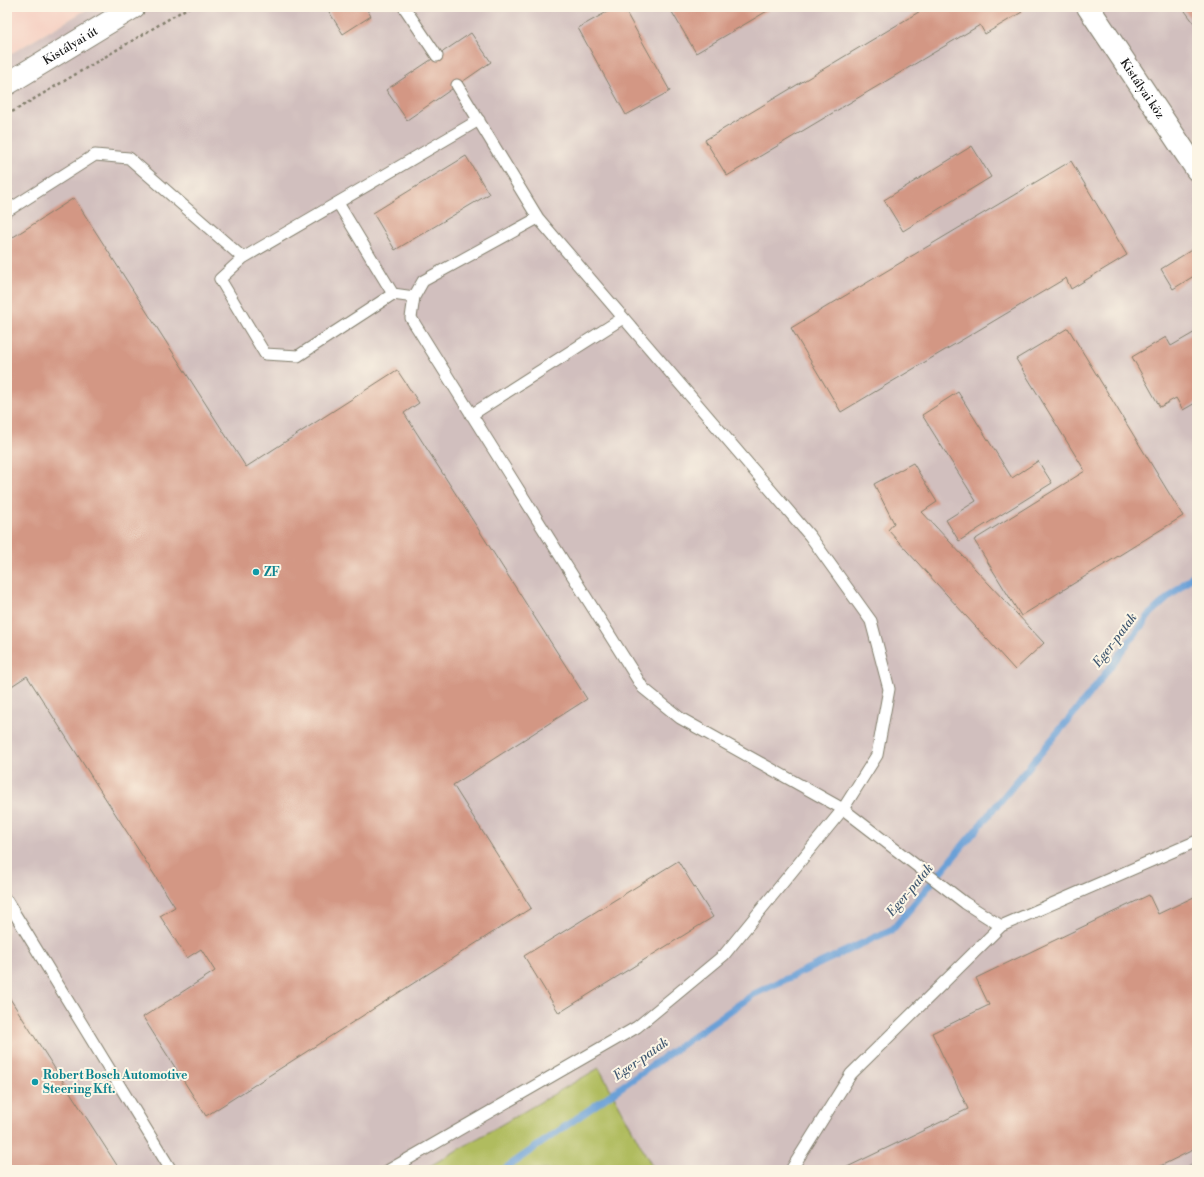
<svg xmlns="http://www.w3.org/2000/svg" width="1204" height="1177" font-family="'Libre Bodoni',serif">
	<style>
		.built { fill: #f6d2c4 }
		.industrial { fill: #d1bfbe }
		.green { fill: #b0bc5e; stroke: #666c3d }
		.lines { fill: none; stroke-linecap: round; stroke-linejoin: round }
		.stream { stroke: #6aa0d7; stroke-width: 7 }
		.building { fill: #d39784 }
		.service-casing { stroke: #837f6d; stroke-width: 13 }
		.minor-casing { stroke: #837f6d; stroke-width: 24 }
		.secondary-casing { stroke: #837f6d; stroke-width: 24 }
		.path { stroke: #837f6d; stroke-width: 2.5; stroke-dasharray: 3 3; stroke-linecap: butt }
		.service { stroke: #fff; stroke-width: 11 }
		.minor { stroke: #fff; stroke-width: 22 }
		.secondary { stroke: #fff; stroke-width: 22 }
		.culture-dot { fill: #0f9aa8; stroke: #fcf5e5; stroke-width: 1.5 }
		.labels { text-anchor: middle; dominant-baseline: central; stroke-width: 4; stroke-linejoin: round; paint-order: stroke }
		.street-label { font-size: 12px; fill: #1c1c1c; stroke: #fcf5e5 }
		.culture-label { font-size: 12px; font-weight: bold; fill: #0d838f; stroke: #fcf5e5; text-anchor: start }
		.water-label { font-size: 13px; font-style: italic; fill: #3f5770; stroke: #fcf5e5 }
	</style>
	<rect width="100%" height="100%" fill="#fcf5e5"/>
	<filter id="ink" filterUnits="userSpaceOnUse"><feTurbulence type="fractalNoise" baseFrequency=".025" numOctaves="2"/><feDisplacementMap in="SourceGraphic" scale="8" xChannelSelector="R" yChannelSelector="G"/><feConvolveMatrix kernelMatrix="1 2 1 2 8 2 1 2 1" color-interpolation-filters="sRGB"/></filter>
	<filter id="wash" filterUnits="userSpaceOnUse"><feTurbulence type="fractalNoise" baseFrequency=".012" numOctaves="4" result="noise"/><feDisplacementMap in="SourceGraphic" scale="16" xChannelSelector="R" yChannelSelector="G"/><feGaussianBlur stdDeviation="0.9" result="paint"/><feColorMatrix in="noise" values="0 0 0 0 0 0 0 0 0 0 0 0 0 0 0 0 0 1.4 0 .05"/><feComposite in="paint" operator="in"/></filter>
	<g filter="url(#wash)">
		<rect width="100%" height="100%" fill="#eae2be"/>
		<path class="built" d="M7 7H91L7 56Z"/>
		<path class="industrial" d="M91 7H1197V1170H7V56Z"/>
		<path class="green" d="M599 1068 654 1170H423Z"/>
		<g class="lines">
			<path class="stream" d="M503 1170 754 994 893 929 1085 700 1151 613 1197 572"/>
		</g>
		<g id="blocks">
			<path class="building" d="M326 7H365L371 16 343 34Z
				M616 7H623L670 91 626 115 578 28Z
				M669 7H774L696 53Z
				M927 7H1020L1022 12 985 34 980 25 727 176 705 140Z
				M1182 7H1197V20L1194 23Z
				M471 33 491 62 407 120 386 90Z
				M972 146 991 177 903 231 884 200Z
				M466 156 489 194 395 250 373 213Z
				M1071 161 1127 255 1071 289 1066 278 841 412 791 328Z
				M74 198 246 467 397 370 419 403 404 413 587 699 453 785 531 908 206 1116 143 1017 215 971 201 949 187 958 160 916 175 907 27 676 7 689V241Z
				M1193 249 1197 254V274L1173 289 1161 269Z
				M1068 328 1183 516 1021 616 974 540 1085 471 1016 359Z
				M1197 331V402L1183 410 1176 398 1160 407 1132 357 1166 337 1171 346Z
				M958 392 1012 478 1038 461 1052 483 959 541 946 520 976 501 922 415Z
				M913 463 937 502 922 512 1044 643 1015 670 888 530 894 523 874 484Z
				M678 861 713 917 559 1013 524 956Z
				M1149 895 1158 914 1194 897 1197 903V1148L1152 1170H841L968 1109 932 1033 989 1005 976 978Z
				M7 994 120 1170H7Z"/>
		</g>
	</g>
	<g filter="url(#ink)">
		<use href="#blocks" fill-opacity="0" stroke="#837f6d" stroke-width="1"/>
		<g class="lines">
			<g class="service-casing">
				<path id="service" d="M404 7 437 56
					M338 203 393 294
					M7 211 95 155 129 158 243 258 479 120
					M538 218 423 281 414 297 411 318 643 688 680 718 843 809 965 903 1001 926 1197 841
					M243 258 220 279 265 354 298 356 393 294 414 297
					M471 415 623 318
					M7 901 171 1170
					M389 1170 637 1027 724 955 843 809 877 755 889 689 871 621 810 536 538 218 457 85
					M791 1170 851 1074 1001 926
					M1193 1170 1197 1168"/>
			</g>
			<g class="minor-casing">
				<g id="minor">
					<path id="s1" d="M1088 7 1197 170"/>
				</g>
			</g>
			<g class="secondary-casing">
				<g id="secondary">
					<path id="s2" d="M7 84 134 7"/>
				</g>
			</g>
			<path class="path" d="M7 115 189 7"/>
			<use href="#service" class="service"/>
			<use href="#minor" class="minor"/>
			<use href="#secondary" class="secondary"/>
		</g>
	</g>
	<g class="culture-dot">
		<circle cx="256" cy="572" r="4"/>
		<circle cx="35" cy="1082" r="4"/>
	</g>
	<g class="labels">
		<g class="street-label">
			<text stroke="none"><textPath href="#s2" startOffset="74">Kistályai út</textPath></text>
			<text stroke="none"><textPath href="#s1" startOffset="98">Kistályai köz</textPath></text>
		</g>
		<g class="culture-label">
			<text x="264" y="572">ZF</text>
			<text x="43" y="1075">Robert Bosch Automotive<tspan x="43" dy="14">Steering Kft.</tspan></text>
		</g>
		<g class="water-label">
			<text transform="translate(1115 640) rotate(-53)">Eger-patak</text>
			<text transform="translate(910 890) rotate(-50)">Eger-patak</text>
			<text transform="translate(641 1059) rotate(-35)">Eger-patak</text>
		</g>
	</g>
	<rect width="1204" height="1177" fill="none" stroke="#fcf5e5" stroke-width="24"/>
</svg>
